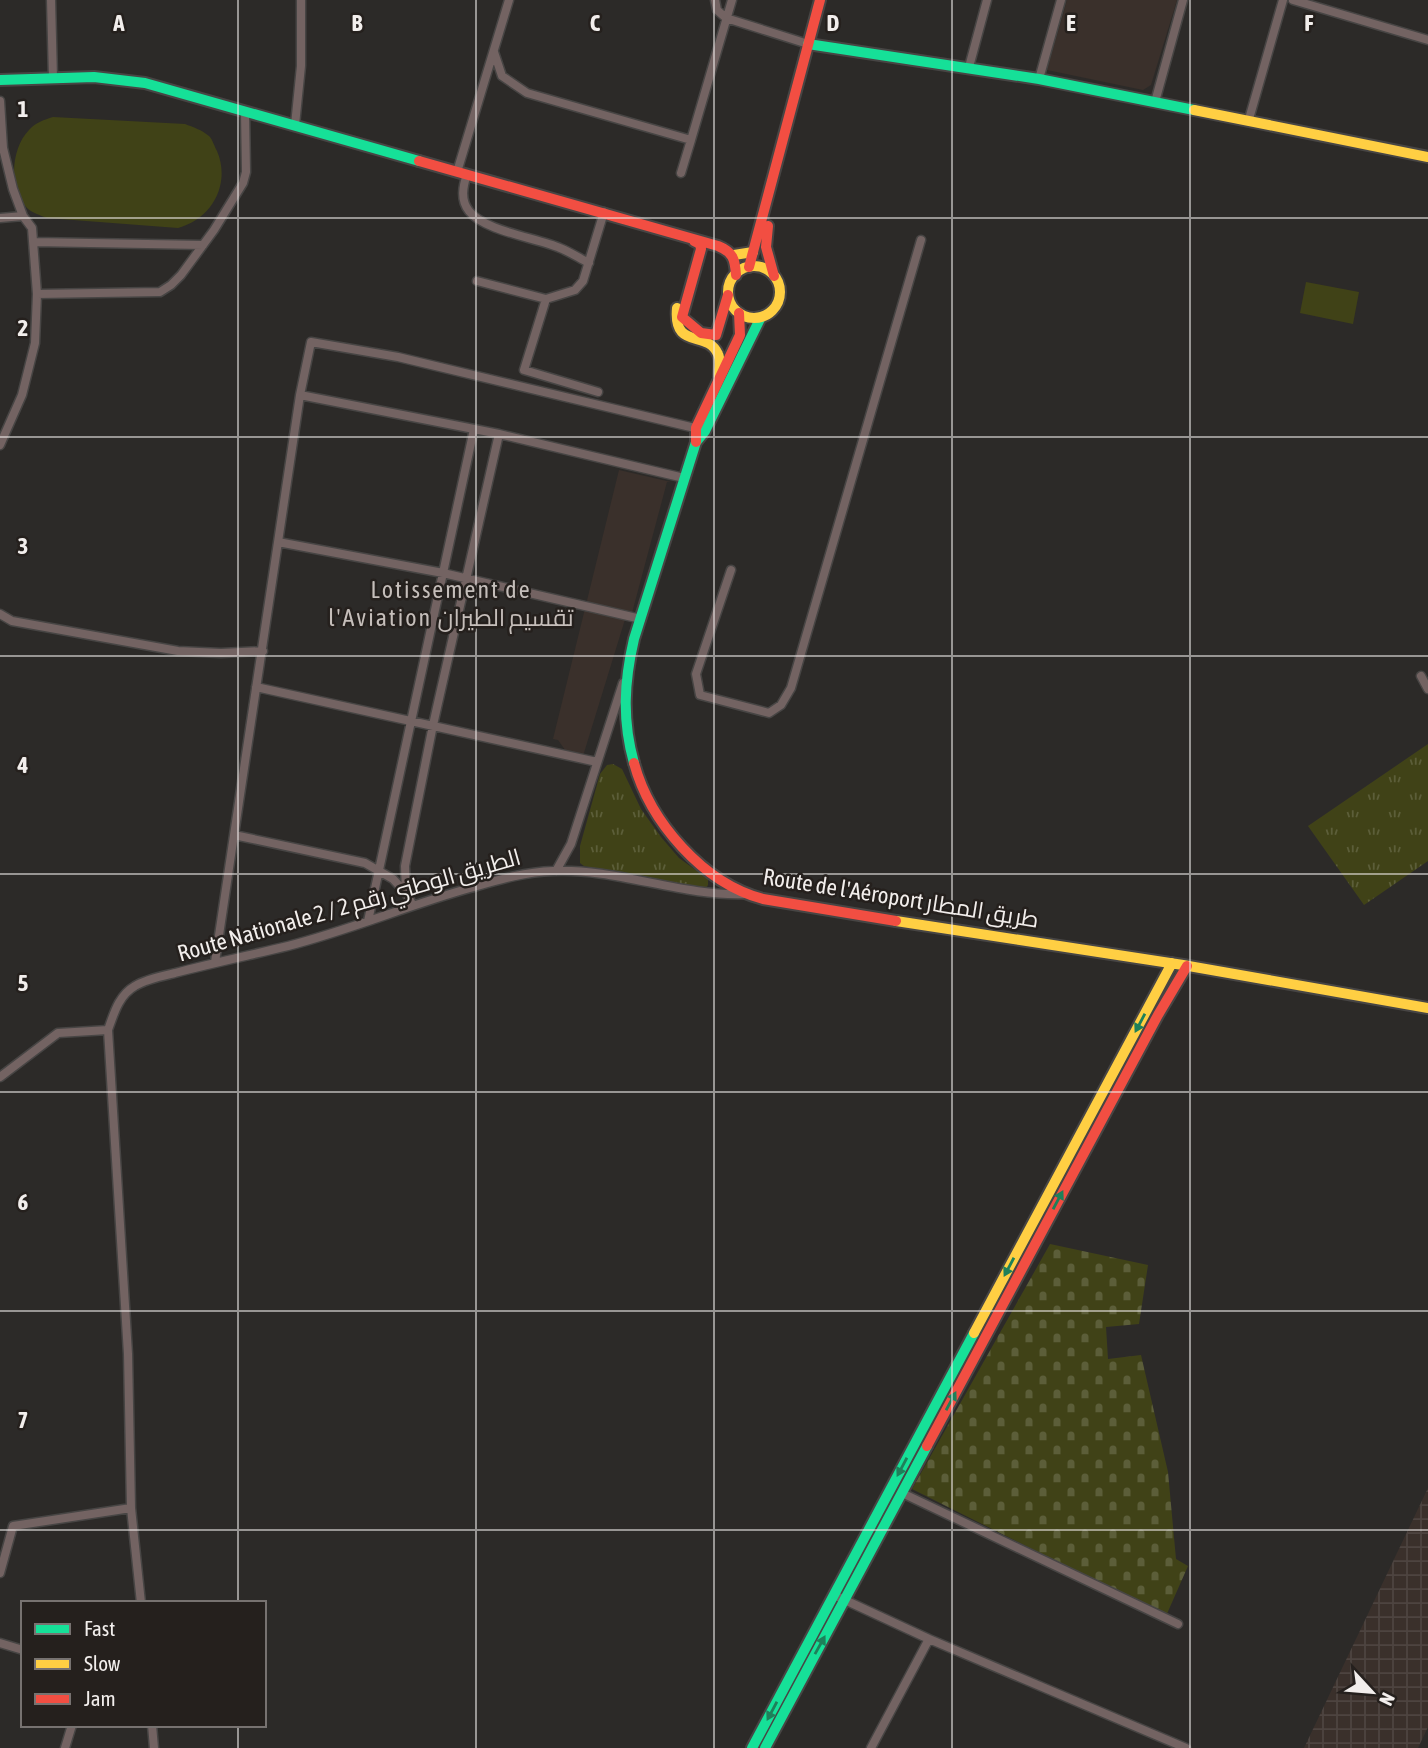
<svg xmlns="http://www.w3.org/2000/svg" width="1428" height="1748" font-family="'Asap Condensed',Cairo,sans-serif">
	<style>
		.built { fill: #3a302b }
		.industrial { fill: url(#industrial-grid) }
		.grass { fill: url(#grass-tufts) }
		.cemetery { fill: url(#cemetery-stones) }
		.garden { fill: #404217 }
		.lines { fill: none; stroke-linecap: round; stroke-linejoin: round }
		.street-casing { stroke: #474544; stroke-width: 11 }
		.fast-casing { stroke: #474544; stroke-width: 14 }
		.slow-casing { stroke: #474544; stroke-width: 14 }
		.jam-casing { stroke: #474544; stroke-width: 14 }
		.street { stroke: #736362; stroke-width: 8 }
		.fast { stroke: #16e098; stroke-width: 10 }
		.slow { stroke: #ffcf43; stroke-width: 10 }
		.jam { stroke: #f24e42; stroke-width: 10 }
		.oneway { fill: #1e805a }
		.grid { fill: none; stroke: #f2eeec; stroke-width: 2; stroke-opacity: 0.55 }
		.labels { text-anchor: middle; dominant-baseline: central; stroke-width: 5; stroke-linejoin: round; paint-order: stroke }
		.street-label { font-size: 23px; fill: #f2eeec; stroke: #25201d }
		.neighbourhood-label { font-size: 24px; letter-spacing: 2px; fill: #c5beba; stroke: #25201d }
		.grid-label { font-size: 23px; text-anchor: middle; font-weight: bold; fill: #f2eeec; stroke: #25201d; stroke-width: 5; stroke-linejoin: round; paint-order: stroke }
	</style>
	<defs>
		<pattern id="industrial-grid" width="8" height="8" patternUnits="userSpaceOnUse" patternTransform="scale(1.75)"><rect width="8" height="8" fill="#3a302b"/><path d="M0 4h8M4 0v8" fill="none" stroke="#4d4440"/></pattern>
		<pattern id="grass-tufts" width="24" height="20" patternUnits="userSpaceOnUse" patternTransform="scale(1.75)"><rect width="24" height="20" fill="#404217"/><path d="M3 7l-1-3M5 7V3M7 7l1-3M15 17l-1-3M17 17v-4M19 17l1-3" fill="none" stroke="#5c5e39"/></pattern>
		<pattern id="cemetery-stones" width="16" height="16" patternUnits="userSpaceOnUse" patternTransform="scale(1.75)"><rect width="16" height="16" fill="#404217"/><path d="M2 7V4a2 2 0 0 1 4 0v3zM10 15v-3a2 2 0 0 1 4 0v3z" fill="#5c5e39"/></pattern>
	</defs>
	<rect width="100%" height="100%" fill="#2c2a28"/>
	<path class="built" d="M1067 0H1177L1151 85 1143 90 1047 70Z
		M619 470 671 482H667L632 613H627L583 756 568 754 558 740 553 739Z"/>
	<path class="industrial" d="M1428 1488V1727L1418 1748H1304Z"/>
	<path class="grass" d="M1428 744V861L1364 905 1308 826Z
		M613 764 622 769 641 809 661 837 679 858 708 879V885L705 889 684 888 584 866 580 863V846L600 774 607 765Z"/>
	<path class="cemetery" d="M1050 1244 1148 1265 1139 1324 1106 1327 1108 1359 1141 1355 1168 1472 1176 1559 1188 1566 1166 1616 912 1489Z"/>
	<path class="garden" d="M53 117 185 124C193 127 202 130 209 136 213 140 214 146 217 151 231 184 212 219 178 228L47 218C40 215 32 213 27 208 8 189 11 148 29 130 36 122 44 120 53 117Z
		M1306 282 1359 292 1353 324 1300 313Z"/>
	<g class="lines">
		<g class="street-casing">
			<path id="street" d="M51 0 53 78
				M715 0 717 10 726 18 808 44
				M1293 0 1428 40
				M494 52 502 76 527 93 691 140 732 0
				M969 67 987 0
				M1039 79 1061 0
				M0 101 3 148 13 189 23 216 32 228 37 294 35 343 22 395 0 445
				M1155 102 1183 0
				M1249 119 1283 0
				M295 125 301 66V0
				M457 172 509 0
				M681 173 691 140
				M467 174C463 186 460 200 469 211 484 231 537 238 560 248 570 252 579 258 589 263
				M0 218 23 216
				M34 242 203 245
				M477 281 546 299 575 290 583 281 604 212
				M37 294 160 292 171 285 181 275 214 230 243 183 246 172 245 112
				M546 299 524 370 598 392
				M300 395 311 342 398 357 699 429
				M474 429 499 434
				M278 542 300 395 474 429 368 921
				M731 570 696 674 700 695 769 713 781 705 791 688 921 240
				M0 614 12 621 178 651 221 653 263 651
				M1421 676 1428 689
				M256 687 597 762
				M556 871 571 844 623 683
				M406 893 393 879 365 863 234 835 278 542 443 573 641 619
				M412 904 406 893 405 866 433 725 499 434 684 478
				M215 962 234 835
				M0 1077 58 1033 108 1030
				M902 1493 1178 1624
				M0 1573 13 1526 131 1508
				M834 1595 929 1639 1186 1748
				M141 1603 131 1508 128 1354 108 1030C114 1013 119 995 135 986 146 979 162 976 175 973 213 963 251 955 288 946 350 930 409 905 470 888 498 880 524 872 553 871 618 868 681 897 747 894
				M0 1643 23 1650
				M152 1725 154 1748
				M65 1748 72 1725
				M871 1748 929 1639"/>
		</g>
		<g class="fast-casing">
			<path id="fast" d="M808 44 1039 79 1194 110
				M0 80 94 77 145 83 419 161
				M634 763C622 720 624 682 634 639L696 442 705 431 761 317
				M752 1748 974 1333
				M765 1748 927 1446"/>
		</g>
		<g class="slow-casing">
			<path id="slow" d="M1194 110 1428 157
				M734 255 753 252
				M728 292a26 26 0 1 1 52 0a26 26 0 1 1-52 0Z
				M677 308C673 351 707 329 718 354 721 360 719 370 719 377
				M896 921 1183 965 1428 1008
				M974 1333 1172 963"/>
		</g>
		<g class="jam-casing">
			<path id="jam" d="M419 161 718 246C733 252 735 259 736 275
				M768 226 766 247 774 276
				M694 241 700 244 701 249 682 317 701 333 716 335 728 295
				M749 267 820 0
				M696 442V428L740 335 739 313
				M634 763C650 822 703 883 763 899L896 921
				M927 1446 1158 1015 1187 966"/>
		</g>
		<use href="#street" class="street"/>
		<use href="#fast" class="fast"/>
		<use href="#slow" class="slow"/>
		<use href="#jam" class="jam"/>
	</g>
	<defs><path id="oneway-solid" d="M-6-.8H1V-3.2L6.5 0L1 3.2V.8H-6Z" transform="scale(1.75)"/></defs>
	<g class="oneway">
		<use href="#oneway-solid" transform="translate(1140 1023) rotate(118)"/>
		<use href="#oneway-solid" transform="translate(1058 1200) rotate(-62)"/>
		<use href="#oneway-solid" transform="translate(1009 1267) rotate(118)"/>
		<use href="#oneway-solid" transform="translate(951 1401) rotate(-62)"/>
		<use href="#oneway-solid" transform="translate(902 1467) rotate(118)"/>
		<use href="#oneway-solid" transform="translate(820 1645) rotate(-61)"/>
		<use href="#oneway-solid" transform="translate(772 1711) rotate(118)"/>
	</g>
	<path class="grid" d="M238 0V1603M476 0V1748M714 0V1748M952 0V1748M1190 0V1748M0 218H1428M0 437H1428M0 656H1428M0 874H1428M0 1092H1428M0 1311H1428M0 1530H1428M238 1725V1748"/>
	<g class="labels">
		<g class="street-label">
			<text transform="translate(901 898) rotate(9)">Route de l'Aéroport طريق المطار</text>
			<text transform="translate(349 905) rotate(-16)">Route Nationale 2 / الطريق الوطني رقم 2</text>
		</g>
		<g class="neighbourhood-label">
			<text x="451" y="589">Lotissement de<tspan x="451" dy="28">l'Aviation تقسيم الطيران</tspan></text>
		</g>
	</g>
	<g class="grid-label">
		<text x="119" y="31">A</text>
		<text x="357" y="31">B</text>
		<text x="595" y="31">C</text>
		<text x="833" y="31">D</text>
		<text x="1071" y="31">E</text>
		<text x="1309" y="31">F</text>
		<text x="23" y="117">1</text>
		<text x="23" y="336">2</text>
		<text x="23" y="554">3</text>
		<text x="23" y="773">4</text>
		<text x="23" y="991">5</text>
		<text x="23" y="1210">6</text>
		<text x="23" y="1428">7</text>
	</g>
	<rect x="21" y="1601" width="245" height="126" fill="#25201d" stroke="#777270" stroke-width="2"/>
	<rect x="35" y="1624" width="35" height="10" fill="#16e098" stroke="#777270" stroke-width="2"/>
	<text x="84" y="1636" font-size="21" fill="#f2eeec">Fast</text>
	<rect x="35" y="1659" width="35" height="10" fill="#ffcf43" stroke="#777270" stroke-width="2"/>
	<text x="84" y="1671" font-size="21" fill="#f2eeec">Slow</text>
	<rect x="35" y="1694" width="35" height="10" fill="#f24e42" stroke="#777270" stroke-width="2"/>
	<text x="84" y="1706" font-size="21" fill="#f2eeec">Jam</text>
	<g transform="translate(1372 1692) rotate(116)" stroke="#25201d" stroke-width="5" paint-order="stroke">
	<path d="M0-5L12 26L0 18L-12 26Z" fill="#f2eeec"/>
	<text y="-10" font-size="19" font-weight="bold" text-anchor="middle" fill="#f2eeec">N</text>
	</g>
</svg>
